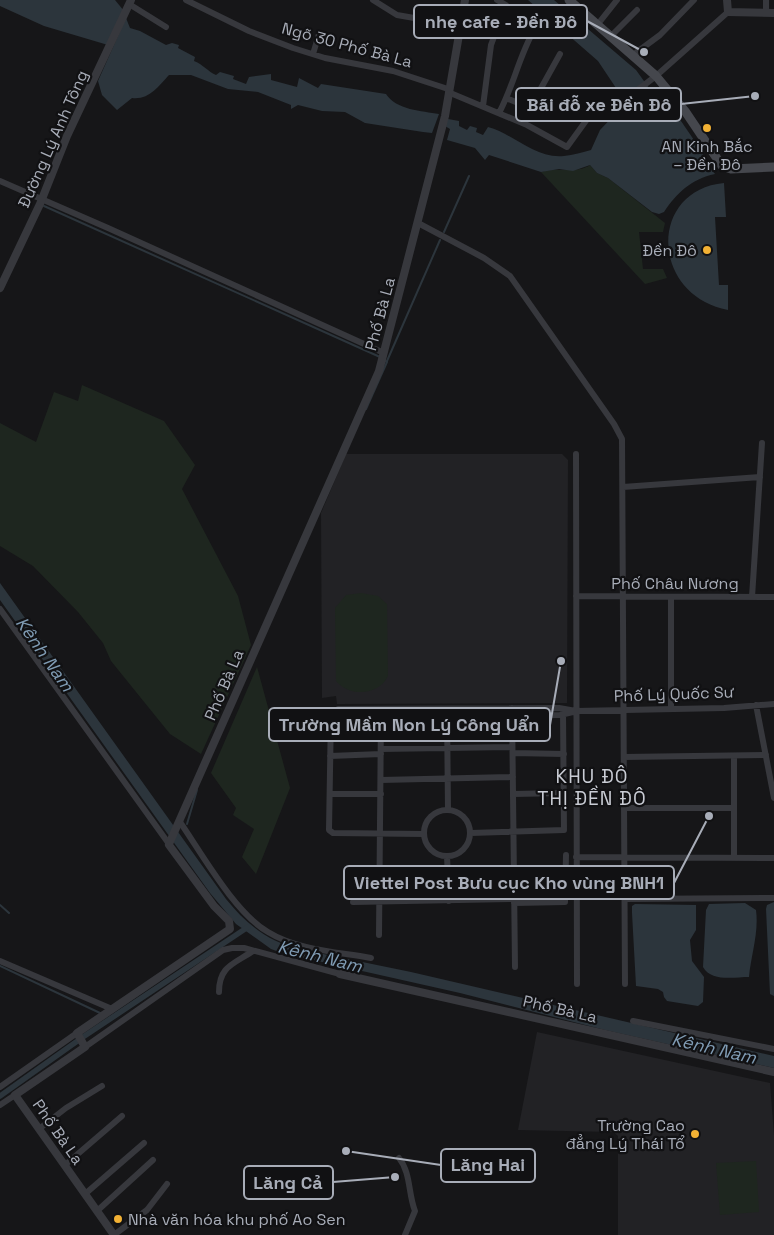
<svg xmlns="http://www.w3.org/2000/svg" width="774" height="1235" font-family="'Space Grotesk',sans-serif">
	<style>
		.built { fill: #222225 }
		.green { fill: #1e261f }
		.water { fill: #2c353c }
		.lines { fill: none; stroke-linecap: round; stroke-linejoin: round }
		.stream { stroke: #2c353c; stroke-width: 2 }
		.canal { stroke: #2c353c; stroke-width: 5.5 }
		.minor { stroke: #37383d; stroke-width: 6 }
		.tertiary { stroke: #37383d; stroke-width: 8 }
		.secondary { stroke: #45474d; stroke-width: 9 }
		.poi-dot { fill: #f2b134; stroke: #111113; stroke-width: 2 }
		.labels { text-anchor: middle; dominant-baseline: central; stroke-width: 4.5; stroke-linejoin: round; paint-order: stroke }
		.street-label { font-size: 16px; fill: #a8adb8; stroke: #111113 }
		.poi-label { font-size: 16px; fill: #a8adb8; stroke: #111113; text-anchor: end }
		.water-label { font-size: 18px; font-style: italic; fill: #7f9bb3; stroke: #111113 }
		.quarter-label { font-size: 19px; letter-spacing: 1px; fill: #c9ccd4; stroke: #111113 }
		.leader { fill: none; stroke: #a8adb8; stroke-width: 2 }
		.callout-dot { fill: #a8adb8; stroke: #111113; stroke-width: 2 }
		.callout { fill: #111113; stroke: #a8adb8; stroke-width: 2 }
		.callout-label { font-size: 18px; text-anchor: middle; font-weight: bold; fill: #a8adb8 }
	</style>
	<rect width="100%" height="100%" fill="#161618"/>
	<path class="built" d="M346 454H562L568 460 567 703 337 704 336 696 322 698 321 513Z
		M537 1032 770 1083 774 1135V1235H618V1136L613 1132 518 1130Z"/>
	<path class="green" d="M590 165 597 173 608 178 665 223 663 232H639L643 269H663L667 278 645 284 541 172C558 166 575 175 590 165Z
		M82 385 164 421 195 465 182 489 238 596 251 645 201 754 170 734 111 661 103 643 78 612 33 566 0 546V423L36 442 54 392 78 401Z
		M361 593 378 596 387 604 388 676C379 696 349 697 336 681L335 608 346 595Z
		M257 667 290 788 256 874 242 857 254 829 233 815 236 808 211 773Z
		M756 1161 759 1212 720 1215 716 1163Z"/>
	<path class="water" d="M0 0H115L124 11 108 45 44 26 0 6Z
		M528 0H554L636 70 649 88C666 92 705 157 715 174 691 179 677 193 664 212L659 214 652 212 608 178 597 173 590 165 573 171 559 169 541 172 489 155 485 160 475 148 447 140 450 129 445 126 448 119 459 121V126L467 130 470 126 477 128 476 132 483 135 488 127C514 134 535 159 564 156 573 155 583 152 591 150L600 130 620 109 622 97 598 61Z
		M126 18 130 28 140 31 166 45 172 43 179 45 178 48 195 57 194 61C204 65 207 71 216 75L220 72 234 76 233 79 246 84 249 77 271 74V80L297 87 299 78 318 88 321 84 386 94C396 110 422 111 439 114L432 133 423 132 365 123 345 112 322 111 298 105 291 109V105L258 92 228 89 191 75H169C158 87 149 100 132 98L117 110 102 95 98 81Z
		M724 183 726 217H715L719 285H728V310C650 295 648 190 724 183Z
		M0 583 226 899C246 924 269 942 299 949L411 972 774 1056V1068L605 1030 460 993 282 953 271 949 236 924 210 893 0 600Z
		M774 902V996L770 994 766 909 767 905Z
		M745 903 756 910C759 933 751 955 749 977 734 977 711 982 703 967L706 910 709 904Z
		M635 904 696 905V930L690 940 692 961 704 977 703 1002 698 1006 667 1001 664 997 663 992 658 989 636 986 632 913V906Z"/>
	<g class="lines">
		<path class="stream" d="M44 206 380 357
			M444 232 469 176
			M387 361 440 240
			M366 409 387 362 383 360
			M187 824 197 790
			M0 905 9 913
			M0 966 100 1013"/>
		<path class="canal" d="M0 1096 83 1037 248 927"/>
		<path class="minor" d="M186 0 249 31 293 48 325 58 393 71 448 89
			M373 0 397 15 460 26
			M766 0V13
			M129 4 166 27
			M598 24 617 0
			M611 36 637 10
			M313 54 319 34
			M633 55 660 35 694 0
			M448 92 527 125 567 147 601 100
			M506 98 530 108 560 54
			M619 104 656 76 728 12
			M483 106 491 45 506 5 497 0
			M499 113C513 87 519 57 533 32L547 30 550 24 567 35
			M0 181 108 228 384 353
			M418 223 484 258 510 276 614 424 622 439 625 984
			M576 454 577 984
			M623 487 760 477
			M576 596 774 597
			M752 597 762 443
			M0 609 169 844
			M756 705 774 798
			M512 708 515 967
			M671 709V597
			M447 712 448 810
			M331 713 338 709 559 708 576 711 724 708 774 704
			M331 713 338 717 560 715 573 712
			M331 713 329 830 333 833 424 834
			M381 749 512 747
			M513 753 564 754
			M330 756 381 754
			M734 756V858
			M624 757 766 755
			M381 780 513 777
			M330 794H381
			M513 794 564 793
			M624 808H734
			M424 833a23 23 0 1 1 46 0a23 23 0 1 1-46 0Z
			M180 822C202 854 235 913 268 932 297 950 338 952 371 958
			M471 833 564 830 563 712
			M447 856 449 901
			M576 857 774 858
			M625 899 774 898
			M353 902 513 899
			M514 903 565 902 566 855
			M379 935 381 713
			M0 961 112 1009
			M219 992C219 966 234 964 253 951
			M633 1021 774 1049
			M85 1047 223 950 232 948H244L340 974
			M0 1087 77 1033
			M0 1105 15 1095
			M39 1129 66 1108 102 1086
			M399 1158C411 1173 408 1193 415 1211L405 1235
			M65 1165 122 1116
			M85 1194 144 1143
			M97 1211 153 1160
			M114 1235 147 1210 167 1184"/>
		<path class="tertiary" d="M727 0 728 12 774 13
			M0 288 40 204 67 136 131 0
			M169 844 379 371 445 116 465 0
			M340 974 774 1072
			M114 1235 15 1095 85 1047 77 1033 230 929 229 921 214 906 169 845"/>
		<path class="secondary" d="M569 0 656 76 685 111 722 166 731 169 774 167"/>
	</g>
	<g class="poi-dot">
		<circle cx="707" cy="128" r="5"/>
		<circle cx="707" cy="250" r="5"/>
		<circle cx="695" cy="1134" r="5"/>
		<circle cx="118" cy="1219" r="5"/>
	</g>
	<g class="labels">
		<g class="street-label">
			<text transform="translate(347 45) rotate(15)">Ngõ 30 Phố Bà La</text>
			<text transform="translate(53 139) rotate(-66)">Đường Lý Anh Tông</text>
			<text transform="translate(380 314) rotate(-75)">Phố Bà La</text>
			<text x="675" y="583">Phố Châu Nương</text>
			<text transform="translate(224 685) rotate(-67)">Phố Bà La</text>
			<text transform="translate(674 694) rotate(-2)">Phố Lý Quốc Sư</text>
			<text transform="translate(560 1009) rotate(13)">Phố Bà La</text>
			<text transform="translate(58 1132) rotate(55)">Phố Bà La</text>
		</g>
		<g class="poi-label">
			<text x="707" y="146" text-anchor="middle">AN Kinh Bắc<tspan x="707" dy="18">– Đền Đô</tspan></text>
			<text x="697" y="250">Đền Đô</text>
			<text x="685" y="1125">Trường Cao<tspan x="685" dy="18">đẳng Lý Thái Tổ</tspan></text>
			<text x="128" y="1219" text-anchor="start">Nhà văn hóa khu phố Ao Sen</text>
		</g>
		<g class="water-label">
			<text transform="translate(45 654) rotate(55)">Kênh Nam</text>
			<text transform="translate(320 956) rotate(14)">Kênh Nam</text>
			<text transform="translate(714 1048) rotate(13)">Kênh Nam</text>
		</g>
		<g class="quarter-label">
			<text x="592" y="776">KHU ĐÔ<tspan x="592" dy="22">THỊ ĐỀN ĐÔ</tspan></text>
		</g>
	</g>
	<path class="leader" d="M644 52L587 21M755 96L681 104M561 661L550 725M709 816L674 883M346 1151L441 1165M395 1177L333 1182"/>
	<g class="callout-dot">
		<circle cx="644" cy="52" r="5"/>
		<circle cx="755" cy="96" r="5"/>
		<circle cx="561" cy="661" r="5"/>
		<circle cx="709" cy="816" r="5"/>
		<circle cx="346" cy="1151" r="5"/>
		<circle cx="395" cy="1177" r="5"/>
	</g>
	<g class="callout">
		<rect x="414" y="5" width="173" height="33" rx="5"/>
		<rect x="516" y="88" width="165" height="33" rx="5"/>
		<rect x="269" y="708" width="281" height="33" rx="5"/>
		<rect x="344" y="866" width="330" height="33" rx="5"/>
		<rect x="441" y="1149" width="94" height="33" rx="5"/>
		<rect x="244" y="1166" width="89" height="33" rx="5"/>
	</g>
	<g class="callout-label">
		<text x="501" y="28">nhẹ cafe - Đền Đô</text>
		<text x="599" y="111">Bãi đỗ xe Đền Đô</text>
		<text x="409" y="731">Trường Mầm Non Lý Công Uẩn</text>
		<text x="509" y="889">Viettel Post Bưu cục Kho vùng BNH1</text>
		<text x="488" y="1171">Lăng Hai</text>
		<text x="288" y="1189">Lăng Cả</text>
	</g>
</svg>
